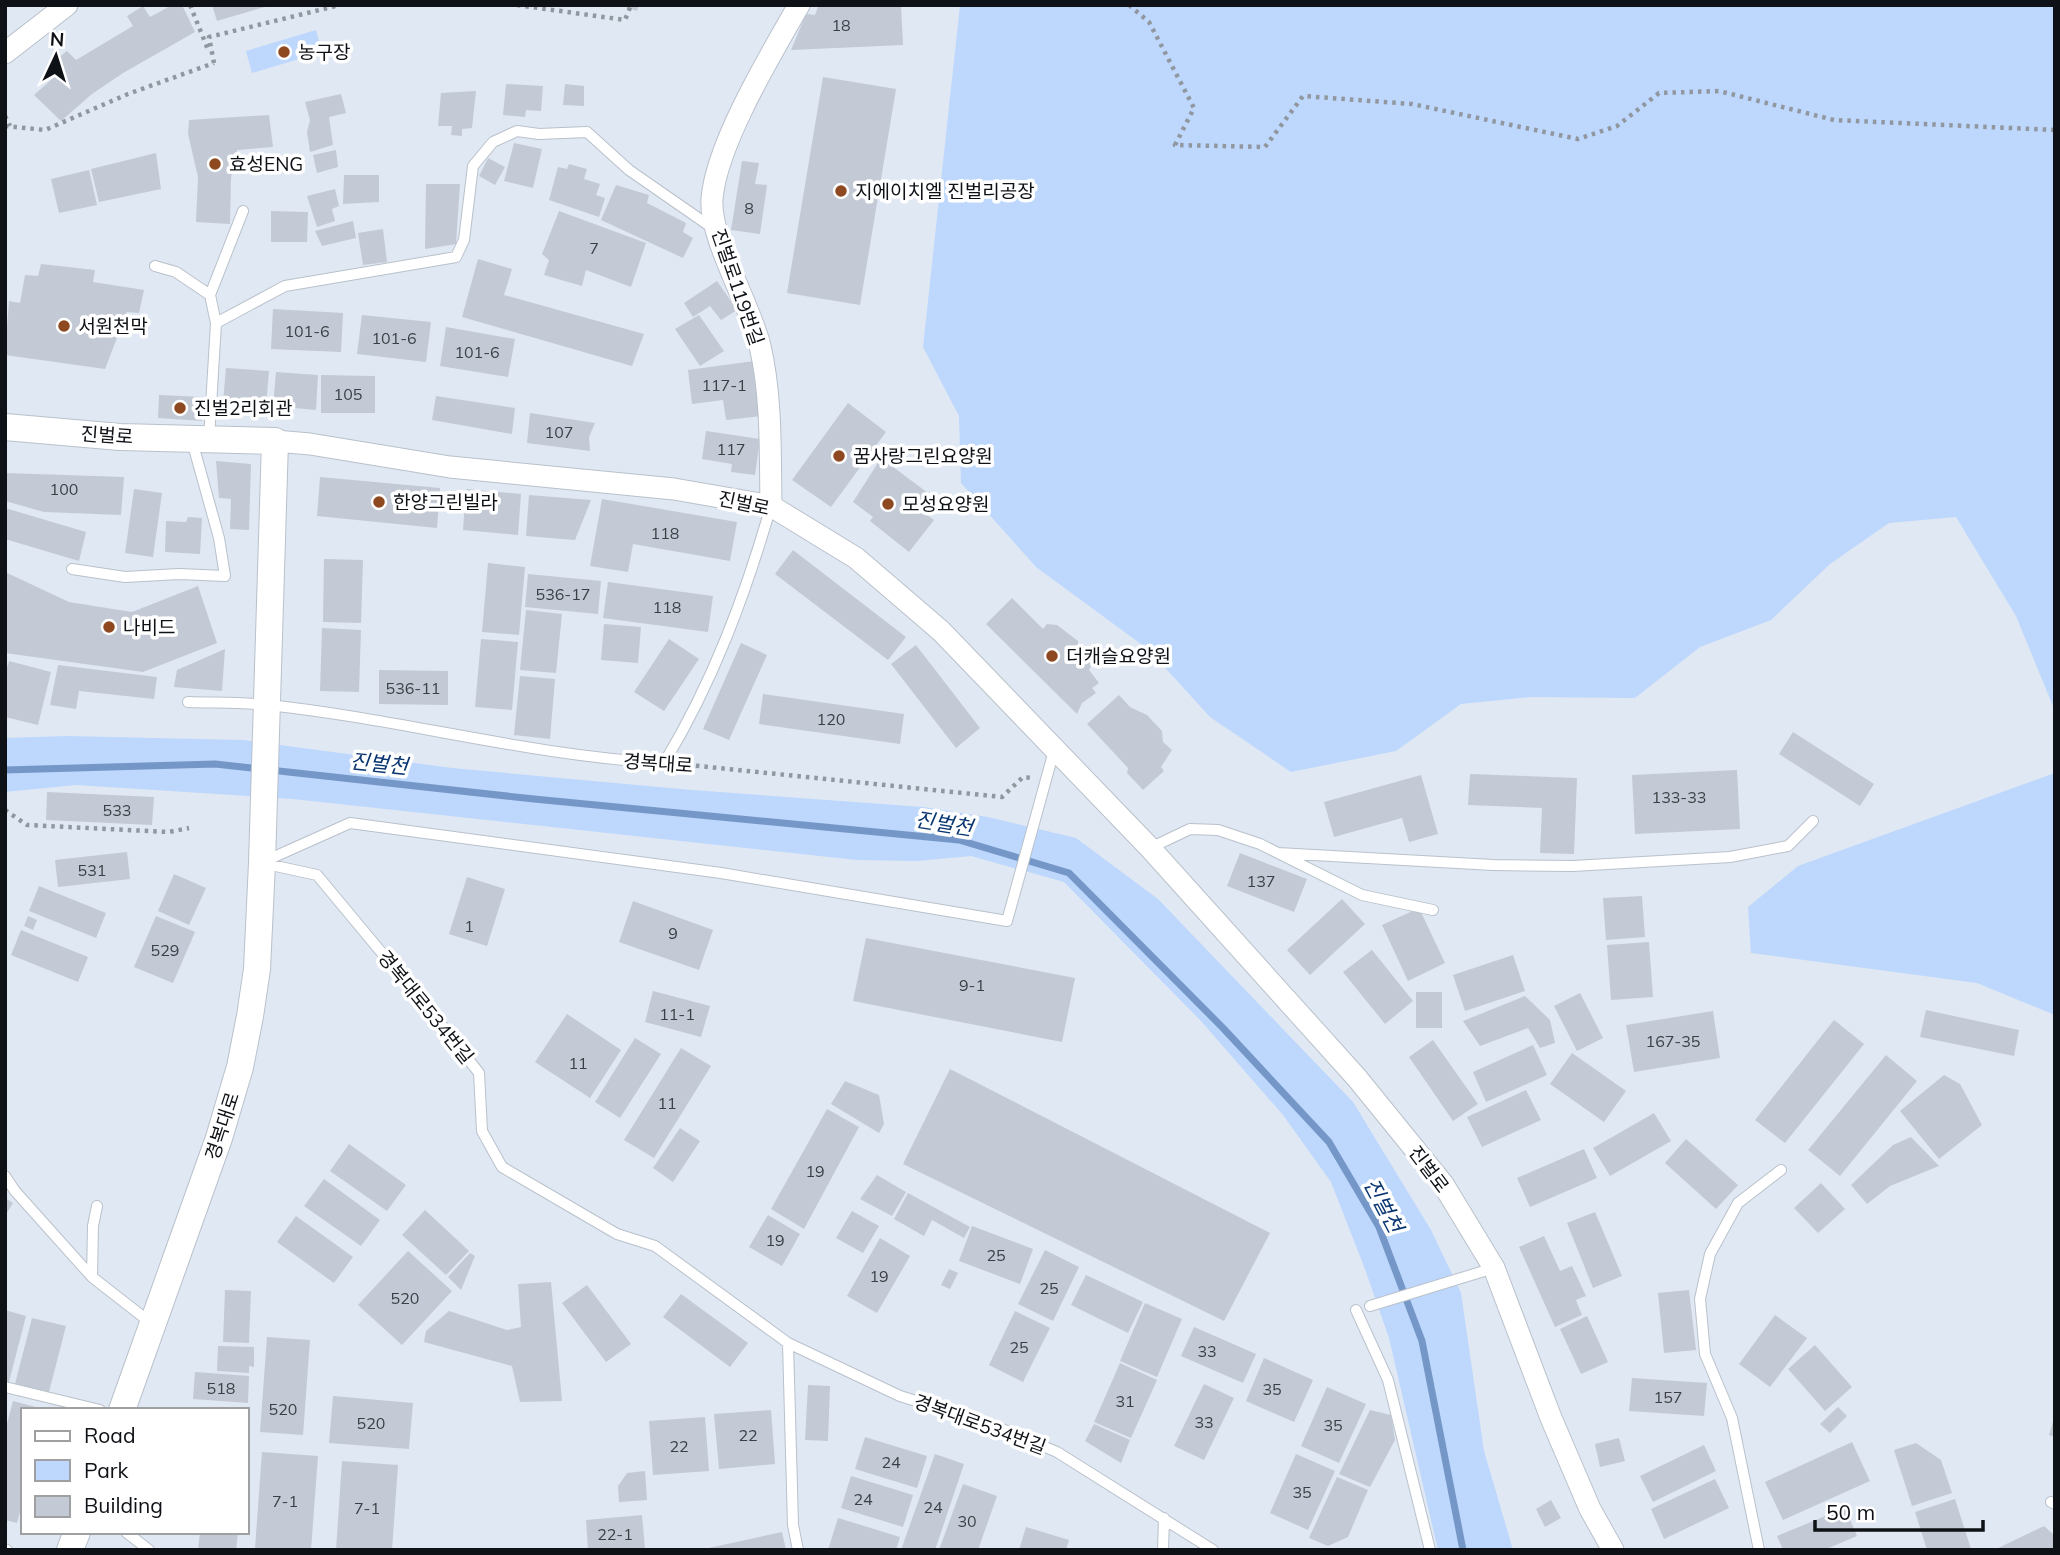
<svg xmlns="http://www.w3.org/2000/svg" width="2060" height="1555" font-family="Mulish,'Noto Sans KR',sans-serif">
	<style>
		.green { fill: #bdd7fd }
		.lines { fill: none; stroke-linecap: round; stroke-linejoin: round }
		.stream { stroke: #7597c7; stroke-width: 7 }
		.building { fill: #c3cad5 }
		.service-casing { stroke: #b9c1cb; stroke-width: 12 }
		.minor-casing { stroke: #b9c1cb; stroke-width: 23 }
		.tertiary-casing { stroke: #b9c1cb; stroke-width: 28 }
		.path { stroke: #91979f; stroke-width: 4.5; stroke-dasharray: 3.5 5; stroke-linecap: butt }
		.service { stroke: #fff; stroke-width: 10 }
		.minor { stroke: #fff; stroke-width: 21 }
		.tertiary { stroke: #fff; stroke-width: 26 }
		.poi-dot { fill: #8e4921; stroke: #fff; stroke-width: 2.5 }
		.labels { text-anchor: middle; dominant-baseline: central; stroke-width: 7; stroke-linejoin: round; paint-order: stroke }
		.number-label { font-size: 16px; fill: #3b3f45 }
		.poi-label { font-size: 19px; fill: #0e1115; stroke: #fff; text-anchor: start }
		.street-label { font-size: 19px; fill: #0e1115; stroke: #fff }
		.water-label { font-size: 21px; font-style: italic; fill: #093570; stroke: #fff }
	</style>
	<rect width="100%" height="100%" fill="#e0e8f3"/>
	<path class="green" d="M960 5H2055V711L2016 616 1956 517 1889 523 1830 564 1771 620 1700 647 1635 698 1532 697 1461 704 1396 751 1291 772 1210 717 1149 650 1036 567 961 483 959 416 923 347Z
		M316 30 322 52 252 73 246 51Z
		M67 736 243 740 452 768 692 790 923 807 988 817 1076 838 1158 899 1353 1102 1431 1230 1461 1293 1484 1451 1513 1550H1438L1389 1338 1365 1269 1331 1182 1283 1115 1201 1021 1064 882 971 856 917 861 857 860 293 799 76 785 5 792V738Z
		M2055 773V1015L1977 983 1751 953 1748 907 1798 866Z"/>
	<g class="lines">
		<path class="stream" d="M5 770 215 764 534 799 959 840 1069 873 1223 1028 1329 1142 1379 1227 1422 1341 1463 1550"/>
	</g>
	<path class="building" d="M172 5H182L195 32 123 73 92 94 61 121 34 95 61 71 53 62 67 51 76 60 133 26 127 16 143 6 150 17Z
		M212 5H268V6L217 21Z
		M620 5H639L637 11Z
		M845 5H901L903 45 791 50 806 14 815 15 818 7Z
		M823 77 896 89 860 305 787 293Z
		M506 84 543 86 541 111 526 110 525 117 503 115Z
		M565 84 584 86V106L563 105Z
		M476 91 472 128 462 129V136L451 135 452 126H438L441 93Z
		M341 94 346 113 329 117 333 145 310 152 307 132 310 120 305 102Z
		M269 115 273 147 237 150 231 178 230 224 196 222 198 177 188 134 189 120Z
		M514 143 542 149 533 188 504 181Z
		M336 150 338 167 317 173 313 155Z
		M156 153 161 189 99 202 91 169Z
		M488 158 505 167 495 185 479 176Z
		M742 161 759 163 755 184 767 185 760 234 731 230Z
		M569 164 587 169 584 179 600 184 596 195 605 198 599 217 549 200 558 167 567 169Z
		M89 170 97 205 59 213 51 179Z
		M344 175H379V202L343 204Z
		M426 184H460L456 244 425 249Z
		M616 185 649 195 647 203 686 223 683 232 693 238 683 258 601 220Z
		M335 189 339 206 332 209 335 221 317 227 307 196Z
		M271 211 308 212 307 242H271Z
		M559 211 646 243 631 287 586 270 582 286 544 275 549 260 542 254Z
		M353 221 356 238 322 246 315 231Z
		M383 229 387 262 363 265 358 233Z
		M478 259 512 269 504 295 644 334 632 366 462 317Z
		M41 264 95 270 93 282 144 290 139 313 127 312 105 369 5 355 9 301 20 303 25 275 38 276Z
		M717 281 737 310 721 320 710 306 693 317 684 303Z
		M273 309 343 313 341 352 271 349Z
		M362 315 431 322 426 362 357 354Z
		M699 315 724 351 700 366 675 329Z
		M446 327 515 339 508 377 440 366Z
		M754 361 762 416 726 420 723 400 692 404 688 370Z
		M226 368 269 371 266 406 223 403Z
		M276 372 318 375 316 410 273 406Z
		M321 375 375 376V413H321Z
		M159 395 203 397 202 421 158 418Z
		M436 396 515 408 512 434 432 420Z
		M848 403 886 432 831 507 792 480Z
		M530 413 595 423 589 437 590 451 527 443Z
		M706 431 760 439 755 475 731 472 732 464 702 459Z
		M881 458 928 493 917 507 934 520 909 552 870 521 873 517 853 502Z
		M216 461 251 464 249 530 230 529 231 499 219 498Z
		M5 473 124 477 121 515 44 512 5 501Z
		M320 477 440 488 437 528 317 516Z
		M134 489 162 493 153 557 125 553Z
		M466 489 521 494 518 535 463 530Z
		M529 495 591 500 575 540 526 536Z
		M602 499 737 522 730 561 633 544 628 572 590 566Z
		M5 508 86 532 79 561 5 539Z
		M188 517 202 518 200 554 165 552 166 521 186 522Z
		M793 550 906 637 888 660 775 574Z
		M324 559 363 560 361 623 323 622Z
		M488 563 525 567 519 635 482 632Z
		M5 572 69 602 132 612 198 586 217 643 143 672 5 653Z
		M528 574 601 581 598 614 525 607Z
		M608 582 713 596 708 632 603 618Z
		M1012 598 1043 629 1047 624 1057 625 1078 641V648L1092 664 1089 670 1099 683 1092 688 1096 693 1082 703 1077 714 986 624Z
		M526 610 562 614 556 673 520 670Z
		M604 624 641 627 638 663 601 660Z
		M322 628 361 630 359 692 320 691Z
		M481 639 518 642 512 710 475 707Z
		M669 639 699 659 664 711 634 692Z
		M741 643 767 655 729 740 703 729Z
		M916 645 980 728 956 748 891 664Z
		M225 649 222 691 174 687 177 670Z
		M9 661 51 672 38 725 5 717V673Z
		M58 665 157 677 154 699 79 691 76 709 50 705Z
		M379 670 448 671V705L379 704Z
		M520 676 555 679 550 739 514 735Z
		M763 694 904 714 900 744 759 724Z
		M1119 695 1130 707 1147 715 1162 731 1163 742 1172 750 1161 767 1164 771 1143 790 1127 773 1128 768 1087 724Z
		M1793 732 1874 784 1860 806 1779 754Z
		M1737 770 1740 829 1635 834 1632 775Z
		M1470 774 1577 778 1574 854 1540 853 1542 808 1468 805Z
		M1421 775 1438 834 1409 842 1402 818 1334 837 1324 802Z
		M47 792 154 797 152 825 46 820Z
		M127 852 130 879 58 887 55 860Z
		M1240 853 1307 879 1294 912 1227 886Z
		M174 874 206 888 189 925 158 911Z
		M467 877 505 889 487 946 449 934Z
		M39 886 106 913 96 938 29 911Z
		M1642 896 1645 937 1606 940 1603 898Z
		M1342 899 1365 924 1310 975 1287 950Z
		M633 901 713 930 699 970 619 942Z
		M1419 908 1445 963 1408 981 1382 925Z
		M28 916 37 920 33 930 24 926Z
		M156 916 195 932 173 983 134 967Z
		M21 930 88 957 78 982 11 955Z
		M866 938 1075 978 1062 1042 853 1001Z
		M1649 942 1653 997 1611 1000 1607 945Z
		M1372 950 1413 1001 1385 1024 1343 972Z
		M1513 955 1525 991 1465 1011 1453 975Z
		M653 991 710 1006 701 1037 645 1022Z
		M1416 992H1442V1028H1416Z
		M1580 993 1603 1038 1577 1051 1554 1006Z
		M1525 996 1550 1020 1555 1043 1540 1048 1528 1028 1480 1046 1463 1021Z
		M1926 1010 2019 1030 2014 1056 1920 1037Z
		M1713 1011 1720 1058 1634 1072 1626 1025Z
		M567 1014 621 1050 590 1098 535 1062Z
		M1834 1020 1864 1044 1785 1143 1755 1120Z
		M635 1038 661 1054 620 1118 595 1102Z
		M1433 1040 1478 1104 1453 1121 1409 1057Z
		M1533 1045 1547 1075 1486 1102 1473 1072Z
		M681 1048 711 1066 654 1158 624 1140Z
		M1572 1053 1626 1091 1604 1122 1550 1084Z
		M1886 1055 1917 1081 1840 1176 1808 1150Z
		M950 1069 1270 1233 1224 1321 903 1164Z
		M1944 1075 1960 1084 1982 1125 1939 1159 1900 1111Z
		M845 1081 879 1095 884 1124 879 1133 831 1104Z
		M1526 1090 1541 1120 1482 1147 1467 1117Z
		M827 1109 859 1127 804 1229 771 1209Z
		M1654 1113 1671 1141 1610 1176 1593 1148Z
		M680 1128 700 1141 673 1182 653 1168Z
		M1911 1137 1939 1166 1890 1186 1867 1204 1851 1185 1893 1145Z
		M1686 1139 1738 1185 1716 1209 1665 1163Z
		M349 1144 406 1185 387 1211 330 1171Z
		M1584 1149 1597 1178 1530 1207 1517 1178Z
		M877 1175 906 1192 892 1216 860 1199Z
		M324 1179 380 1220 361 1246 304 1206Z
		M1821 1183 1845 1209 1818 1233 1794 1208Z
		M908 1193 970 1227 964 1238 932 1220 924 1236 894 1219Z
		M5 1198 13 1203 5 1216Z
		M425 1210 469 1251 446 1275 402 1235Z
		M852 1211 879 1226 863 1253 836 1238Z
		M1595 1212 1622 1276 1593 1288 1567 1223Z
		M768 1215 800 1234 782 1266 749 1247Z
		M296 1216 353 1257 334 1283 277 1242Z
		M972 1226 1033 1249 1020 1284 959 1261Z
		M1544 1236 1560 1271 1572 1266 1586 1296 1576 1300 1582 1315 1555 1327 1519 1247Z
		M880 1238 910 1256 877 1313 847 1296Z
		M1045 1250 1079 1267 1053 1321 1018 1304Z
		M408 1251 452 1291 402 1345 358 1305Z
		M470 1253 475 1256 461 1290 448 1277Z
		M949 1269 958 1273 950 1289 941 1285Z
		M1086 1275 1143 1302 1128 1333 1071 1305Z
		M551 1282 562 1401 520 1402 512 1366 424 1342 426 1331 449 1311 507 1330 521 1327 518 1284Z
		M587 1285 631 1344 606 1362 562 1303Z
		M225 1290 251 1291 249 1343 223 1342Z
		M1689 1290 1696 1350 1664 1353 1658 1293Z
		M681 1294 748 1343 730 1367 663 1317Z
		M1145 1303 1182 1319 1157 1377 1120 1361Z
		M5 1310 26 1316 9 1382 5 1381Z
		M1015 1311 1050 1328 1023 1382 989 1365Z
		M1775 1315 1807 1338 1770 1387 1739 1364Z
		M1587 1316 1608 1362 1581 1374 1560 1329Z
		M32 1318 66 1326 49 1392 15 1384Z
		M1194 1327 1256 1354 1243 1383 1181 1356Z
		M267 1337 310 1340 303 1435 260 1432Z
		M1815 1345 1852 1387 1825 1411 1788 1369Z
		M218 1346 254 1347V1367L249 1366V1373L217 1371Z
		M1264 1358 1313 1380 1294 1422 1246 1401Z
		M1120 1363 1157 1380 1131 1438 1094 1422Z
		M195 1372 249 1376 248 1403 193 1399Z
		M1632 1378 1707 1383 1704 1416 1629 1411Z
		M1204 1384 1234 1398 1204 1460 1174 1446Z
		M808 1385 830 1386 828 1441 805 1440Z
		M1327 1387 1366 1404 1339 1463 1301 1446Z
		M333 1396 413 1403 409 1449 329 1443Z
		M13 1401 43 1409 23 1410V1501L17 1523 5 1520V1431Z
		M1838 1407 1847 1416 1830 1433 1820 1424Z
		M771 1410 775 1464 719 1469 714 1414Z
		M1370 1410 1391 1415 1395 1440 1370 1487 1339 1474Z
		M705 1417 709 1471 653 1475 649 1421Z
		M2054 1418 2055 1419V1437L2049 1435Z
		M1094 1424 1130 1440 1121 1463 1085 1441Z
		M865 1437 927 1456 917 1488 855 1469Z
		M1619 1438 1625 1461 1600 1467 1595 1444Z
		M1852 1442 1870 1481 1783 1520 1765 1482Z
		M1916 1443 1941 1460 1952 1493 1912 1506 1894 1450Z
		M1704 1445 1716 1471 1653 1502 1640 1476Z
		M262 1452 318 1456 311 1550 255 1548Z
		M935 1454 964 1464 935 1550H901Z
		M1296 1454 1335 1471 1308 1530 1270 1513Z
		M342 1461 398 1465 392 1550H336Z
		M645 1471 647 1500 619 1502 618 1486 627 1473Z
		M851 1476 913 1495 903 1527 841 1508Z
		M1337 1477 1368 1490 1348 1537 1328 1546 1309 1538Z
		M1715 1479 1729 1508 1664 1539 1651 1509Z
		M963 1484 997 1496 978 1550H939Z
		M1955 1499 1971 1549 1927 1550 1915 1512Z
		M1551 1500 1561 1518 1545 1527 1536 1509Z
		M1845 1508 1857 1536 1824 1550H1783L1777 1536Z
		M642 1515 645 1549 588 1550 586 1520Z
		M838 1518 900 1537 896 1550H828Z
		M2044 1526 2055 1536V1550H1994Z
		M1026 1527 1069 1540 1066 1550H1019Z
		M200 1532H238L236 1550H198Z
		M782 1532 786 1550H704V1549Z"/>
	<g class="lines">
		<g class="service-casing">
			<path id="service" d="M155 266 176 272 210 295
				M216 323 285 286 456 257 464 240 473 166 493 142 517 131 539 134 587 132 629 170 714 229
				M209 439 216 323 210 295 243 211
				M72 569 125 577 179 574 225 576 219 538 192 441
				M188 702C215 703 242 702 268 705 401 719 531 756 664 763 713 682 745 596 771 506
				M1150 848 1190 829 1218 830 1260 844 1362 895 1433 910
				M1278 853 1493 865 1573 866 1730 857 1788 846 1813 821
				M265 861 350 823 721 873 1007 921 1055 747
				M262 863 317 875 436 1018 479 1073 482 1131 502 1167 617 1234 655 1246 788 1343 900 1396 990 1424 1057 1452 1213 1550
				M5 1176 15 1191 92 1277 151 1323
				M92 1277 93 1226 97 1206
				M1370 1306 1494 1268
				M1356 1310 1388 1380 1430 1550
				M788 1343 793 1525 798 1550
				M5 1387 100 1410
				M2051 1502 2055 1504
				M126 1532 149 1550
				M5 1549 7 1550
				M1163 1550 1164 1518
				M1759 1550 1732 1418 1705 1354 1700 1299 1710 1254 1738 1203 1781 1170"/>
		</g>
		<g class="minor-casing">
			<path id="minor" d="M5 53 67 5
				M275 441 310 444 450 467 674 489 771 506 856 558 941 631 1150 848 1357 1078 1443 1184 1494 1268 1551 1418 1590 1509 1613 1550
				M771 506C770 452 772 398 760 346 750 304 709 238 712 199 716 145 771 54 799 5"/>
		</g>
		<g class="tertiary-casing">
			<path id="tertiary" d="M5 427 120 437 275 441 262 863 257 969 250 1016 240 1067 219 1138 122 1410
				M70 1550 77 1532"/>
		</g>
		<path class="path" d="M190 5 209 52
			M517 5 625 20 631 5
			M1129 5 1149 22 1194 108 1175 145 1265 147 1303 96 1412 104 1578 139 1617 126 1659 93 1719 91 1834 120 2055 130
			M214 63 209 37 340 5
			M5 116 10 126
			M5 126 45 130 128 94 214 63
			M679 764 1002 797 1023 777 1032 778
			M5 810 27 825 169 832 189 828"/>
		<use href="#service" class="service"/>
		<use href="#minor" class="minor"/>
		<use href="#tertiary" class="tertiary"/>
	</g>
	<g class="poi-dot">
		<circle cx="284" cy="52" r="7"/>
		<circle cx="215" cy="164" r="7"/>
		<circle cx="841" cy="191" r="7"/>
		<circle cx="64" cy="326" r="7"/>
		<circle cx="180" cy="408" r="7"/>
		<circle cx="839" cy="456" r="7"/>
		<circle cx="379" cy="502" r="7"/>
		<circle cx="888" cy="504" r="7"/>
		<circle cx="109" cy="627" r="7"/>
		<circle cx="1052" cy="656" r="7"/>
	</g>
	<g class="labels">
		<g class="number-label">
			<text x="841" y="25">18</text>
			<text x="749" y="208">8</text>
			<text x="594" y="248">7</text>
			<text x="307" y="331">101-6</text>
			<text x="394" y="338">101-6</text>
			<text x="477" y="352">101-6</text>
			<text x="724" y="385">117-1</text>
			<text x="348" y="394">105</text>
			<text x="559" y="432">107</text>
			<text x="731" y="449">117</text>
			<text x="64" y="489">100</text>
			<text x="665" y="533">118</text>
			<text x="563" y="594">536-17</text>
			<text x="667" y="607">118</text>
			<text x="413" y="688">536-11</text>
			<text x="831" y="719">120</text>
			<text x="1679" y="797">133-33</text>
			<text x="117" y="810">533</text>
			<text x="92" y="870">531</text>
			<text x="1261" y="881">137</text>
			<text x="469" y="926">1</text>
			<text x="673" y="933">9</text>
			<text x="165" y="950">529</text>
			<text x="972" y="985">9-1</text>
			<text x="677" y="1014">11-1</text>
			<text x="1673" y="1041">167-35</text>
			<text x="578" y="1063">11</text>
			<text x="667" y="1103">11</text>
			<text x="815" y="1171">19</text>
			<text x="775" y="1240">19</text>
			<text x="996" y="1255">25</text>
			<text x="879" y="1276">19</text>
			<text x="1049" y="1288">25</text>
			<text x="405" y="1298">520</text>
			<text x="1019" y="1347">25</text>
			<text x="1207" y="1351">33</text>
			<text x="221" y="1388">518</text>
			<text x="1272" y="1389">35</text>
			<text x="1668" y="1397">157</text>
			<text x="1125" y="1401">31</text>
			<text x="283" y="1409">520</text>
			<text x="1204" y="1422">33</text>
			<text x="371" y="1423">520</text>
			<text x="1333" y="1425">35</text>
			<text x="748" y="1435">22</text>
			<text x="679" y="1446">22</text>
			<text x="891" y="1462">24</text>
			<text x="1302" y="1492">35</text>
			<text x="863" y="1499">24</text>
			<text x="285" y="1501">7-1</text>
			<text x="933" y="1507">24</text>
			<text x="367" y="1508">7-1</text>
			<text x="967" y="1521">30</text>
			<text x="615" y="1534">22-1</text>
		</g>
		<g class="poi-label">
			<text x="298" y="52">농구장</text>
			<text x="229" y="164">효성ENG</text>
			<text x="855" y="191">지에이치엘 진벌리공장</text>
			<text x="78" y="326">서원천막</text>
			<text x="194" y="408">진벌2리회관</text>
			<text x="853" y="456">꿈사랑그린요양원</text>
			<text x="393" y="502">한양그린빌라</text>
			<text x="902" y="504">모성요양원</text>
			<text x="123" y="627">나비드</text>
			<text x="1066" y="656">더캐슬요양원</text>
		</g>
		<g class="street-label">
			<text transform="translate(738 287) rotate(71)">진벌로119번길</text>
			<text transform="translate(107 435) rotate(4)">진벌로</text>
			<text transform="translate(744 503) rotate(12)">진벌로</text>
			<text transform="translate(658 763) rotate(4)">경복대로</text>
			<text transform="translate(426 1007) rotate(51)">경복대로534번길</text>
			<text transform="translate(222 1126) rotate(-72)">경복대로</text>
			<text transform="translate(1429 1169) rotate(53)">진벌로</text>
			<text transform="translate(980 1424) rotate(20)">경복대로534번길</text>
		</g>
		<g class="water-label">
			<text transform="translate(379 763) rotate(6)">진벌천</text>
			<text transform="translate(944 823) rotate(9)">진벌천</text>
			<text transform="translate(1384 1205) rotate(62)">진벌천</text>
		</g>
	</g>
	<rect width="2060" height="1555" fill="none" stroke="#0e1115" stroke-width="14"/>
	<rect x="21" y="1408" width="228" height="126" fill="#ffffff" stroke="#9fa0a1" stroke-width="2"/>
	<rect x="35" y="1431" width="35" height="10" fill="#ffffff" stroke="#9fa0a1" stroke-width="2"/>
	<text x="84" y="1443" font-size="21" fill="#0e1115">Road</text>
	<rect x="35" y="1460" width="35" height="21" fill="#bdd7fd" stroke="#9fa0a1" stroke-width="2"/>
	<text x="84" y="1478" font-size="21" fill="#0e1115">Park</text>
	<rect x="35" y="1496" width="35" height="21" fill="#c3cad5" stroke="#9fa0a1" stroke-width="2"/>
	<text x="84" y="1513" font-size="21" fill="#0e1115">Building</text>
	<g transform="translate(56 56) rotate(4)" stroke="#ffffff" stroke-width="5" paint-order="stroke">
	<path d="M0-5L12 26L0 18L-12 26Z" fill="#0e1115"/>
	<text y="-10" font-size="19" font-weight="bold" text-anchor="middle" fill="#0e1115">N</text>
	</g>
	<path d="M1815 1520v10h168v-10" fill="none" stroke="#0e1115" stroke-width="3.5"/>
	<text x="1826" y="1520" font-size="21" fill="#0e1115" stroke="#ffffff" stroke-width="5" paint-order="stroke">50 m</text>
</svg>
